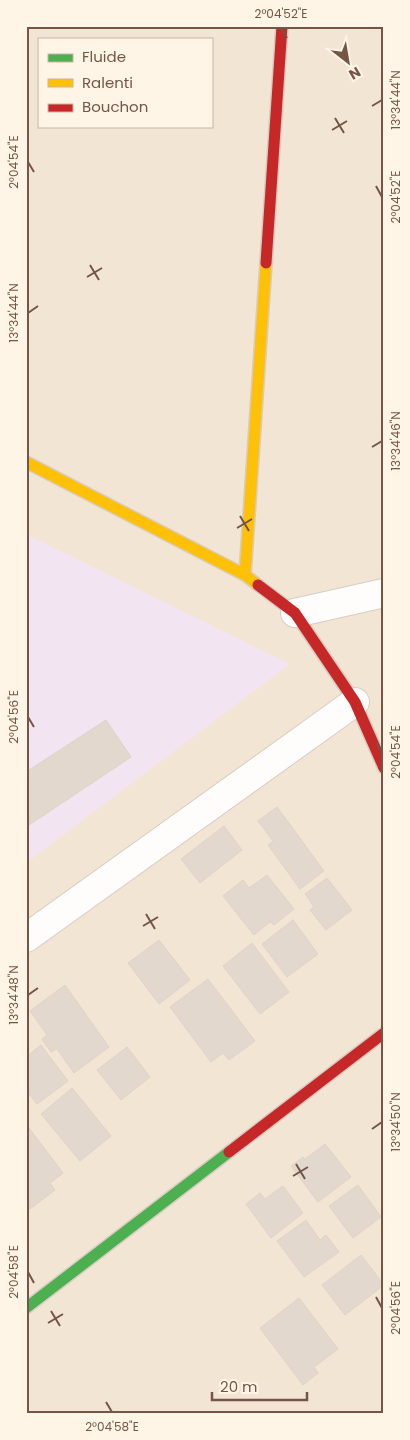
<svg xmlns="http://www.w3.org/2000/svg" width="410" height="1440" font-family="Poppins,sans-serif">
	<style>
		.residential { fill: #f3e5d4; fill-rule: evenodd }
		.education { fill: #f2e4f1 }
		.building { fill: #e3d8cd; stroke: #e0d2c7 }
		.lines { fill: none; stroke-linecap: round; stroke-linejoin: round }
		.street-casing { stroke: #d8cdc4; stroke-width: 30 }
		.fast-casing { stroke: #d7ccc2; stroke-width: 14 }
		.slow-casing { stroke: #d7ccc2; stroke-width: 14 }
		.jam-casing { stroke: #d7ccc2; stroke-width: 14 }
		.street { stroke: #fefdfb; stroke-width: 28 }
		.fast { stroke: #4caf50; stroke-width: 11 }
		.slow { stroke: #ffc107; stroke-width: 11 }
		.jam { stroke: #c62828; stroke-width: 11 }
		.ticks { fill: none; stroke: #755545; stroke-width: 2 }
		.neatline { fill: none; stroke: #755545; stroke-width: 2 }
		.ticks-label { font-size: 12px; text-anchor: middle; fill: #755545 }
	</style>
	<rect width="100%" height="100%" fill="#f7f0e5"/>
	<path class="residential" d="M26 26H384V1414H26ZM39 39H211V126H39Z"/>
	<path class="education" d="M26 534 290 664 26 863Z"/>
	<path class="building" d="M106 720 131 757 26 827V772Z
		M277 807 324 871 300 889 268 845 273 841 258 821Z
		M224 826 242 850 200 883 181 859Z
		M267 875 294 909 274 925 270 922 254 935 223 896 243 880 249 888Z
		M327 878 352 910 326 930 310 910 314 907 305 894Z
		M293 920 318 954 287 977 262 944Z
		M159 940 190 980 159 1004 128 963Z
		M252 943 289 992 260 1014 223 966Z
		M208 979 255 1041 229 1060 223 1053 211 1062 170 1007Z
		M65 985 109 1047 74 1073 57 1049 51 1052 42 1039 47 1035 30 1011Z
		M41 1045 68 1081 37 1104 26 1090V1057Z
		M127 1047 150 1077 121 1100 97 1070Z
		M72 1088 111 1136 80 1161 41 1114Z
		M26 1124 63 1173 50 1183 55 1190 30 1209 26 1204Z
		M325 1144 351 1177 318 1202 291 1166 303 1157 305 1159Z
		M358 1185 381 1217 353 1238 329 1206Z
		M283 1186 303 1213 271 1238 246 1204 260 1193 265 1199Z
		M306 1220 320 1240 326 1235 339 1252 304 1277 277 1241Z
		M361 1255 384 1285 345 1315 322 1285Z
		M299 1298 338 1349 314 1367 318 1373 303 1385 260 1328Z"/>
	<g class="lines">
		<g class="street-casing">
			<path id="street" d="M295 613 384 593
				M26 938 355 702"/>
		</g>
		<g class="fast-casing">
			<path id="fast" d="M26 1308 229 1152"/>
		</g>
		<g class="slow-casing">
			<path id="slow" d="M26 462 245 575 258 585
				M245 575 266 263"/>
		</g>
		<g class="jam-casing">
			<path id="jam" d="M266 263 282 26
				M258 585 295 613 355 702 384 768
				M229 1152 384 1033"/>
		</g>
		<use href="#street" class="street"/>
		<use href="#fast" class="fast"/>
		<use href="#slow" class="slow"/>
		<use href="#jam" class="jam"/>
	</g>
	<path class="ticks" d="M281 28 287 38M372 106 382 100M335 118 344 133M332 130 347 121M28 162 34 172M376 186 382 197M90 265 99 280M87 277 102 268M28 313 38 306M372 447 382 441M240 516 249 531M237 528 252 519M28 717 34 727M376 742 382 752M146 914 155 929M143 926 158 917M28 995 38 988M372 1129 382 1122M296 1164 305 1179M293 1176 308 1167M28 1272 34 1283M376 1297 382 1308M51 1311 60 1326M48 1323 63 1314M106 1402 112 1412"/>
	<rect width="410" height="1440" fill="none" stroke="#fff5e6" stroke-width="55"/>
	<rect x="38" y="38" width="175" height="90" fill="#fff5e6" stroke="#c8b5a6"/>
	<rect x="48" y="54" width="25" height="8" fill="#4caf50" stroke="#c8b5a6"/>
	<text x="82" y="62" font-size="15" fill="#755545">Fluide</text>
	<rect x="48" y="79" width="25" height="8" fill="#ffc107" stroke="#c8b5a6"/>
	<text x="82" y="88" font-size="15" fill="#755545">Ralenti</text>
	<rect x="48" y="104" width="25" height="8" fill="#c62828" stroke="#c8b5a6"/>
	<text x="82" y="112" font-size="15" fill="#755545">Bouchon</text>
	<g transform="translate(348 62) rotate(149)" stroke="#fff5e6" stroke-width="4" paint-order="stroke">
	<path d="M0-4L9 19L0 12L-9 19Z" fill="#755545"/>
	<text y="-8" font-size="14" font-weight="bold" text-anchor="middle" fill="#755545">N</text>
	</g>
	<path d="M212 1392v8h95v-8" fill="none" stroke="#755545" stroke-width="2.5"/>
	<text x="220" y="1392" font-size="15" fill="#755545" stroke="#fff5e6" stroke-width="4" paint-order="stroke">20 m</text>
	<rect x="28" y="28" width="354" height="1384" class="neatline"/>
	<g class="ticks-label">
		<text x="281" y="18">2°04'52"E</text>
		<text transform="translate(396 100) rotate(-90)" y="4">13°34'44"N</text>
		<text transform="translate(14 162) rotate(-90)" y="4">2°04'54"E</text>
		<text transform="translate(396 197) rotate(-90)" y="4">2°04'52"E</text>
		<text transform="translate(14 313) rotate(-90)" y="4">13°34'44"N</text>
		<text transform="translate(396 441) rotate(-90)" y="4">13°34'46"N</text>
		<text transform="translate(14 717) rotate(-90)" y="4">2°04'56"E</text>
		<text transform="translate(396 752) rotate(-90)" y="4">2°04'54"E</text>
		<text transform="translate(14 995) rotate(-90)" y="4">13°34'48"N</text>
		<text transform="translate(396 1122) rotate(-90)" y="4">13°34'50"N</text>
		<text transform="translate(14 1272) rotate(-90)" y="4">2°04'58"E</text>
		<text transform="translate(396 1308) rotate(-90)" y="4">2°04'56"E</text>
		<text x="112" y="1431">2°04'58"E</text>
	</g>
</svg>
